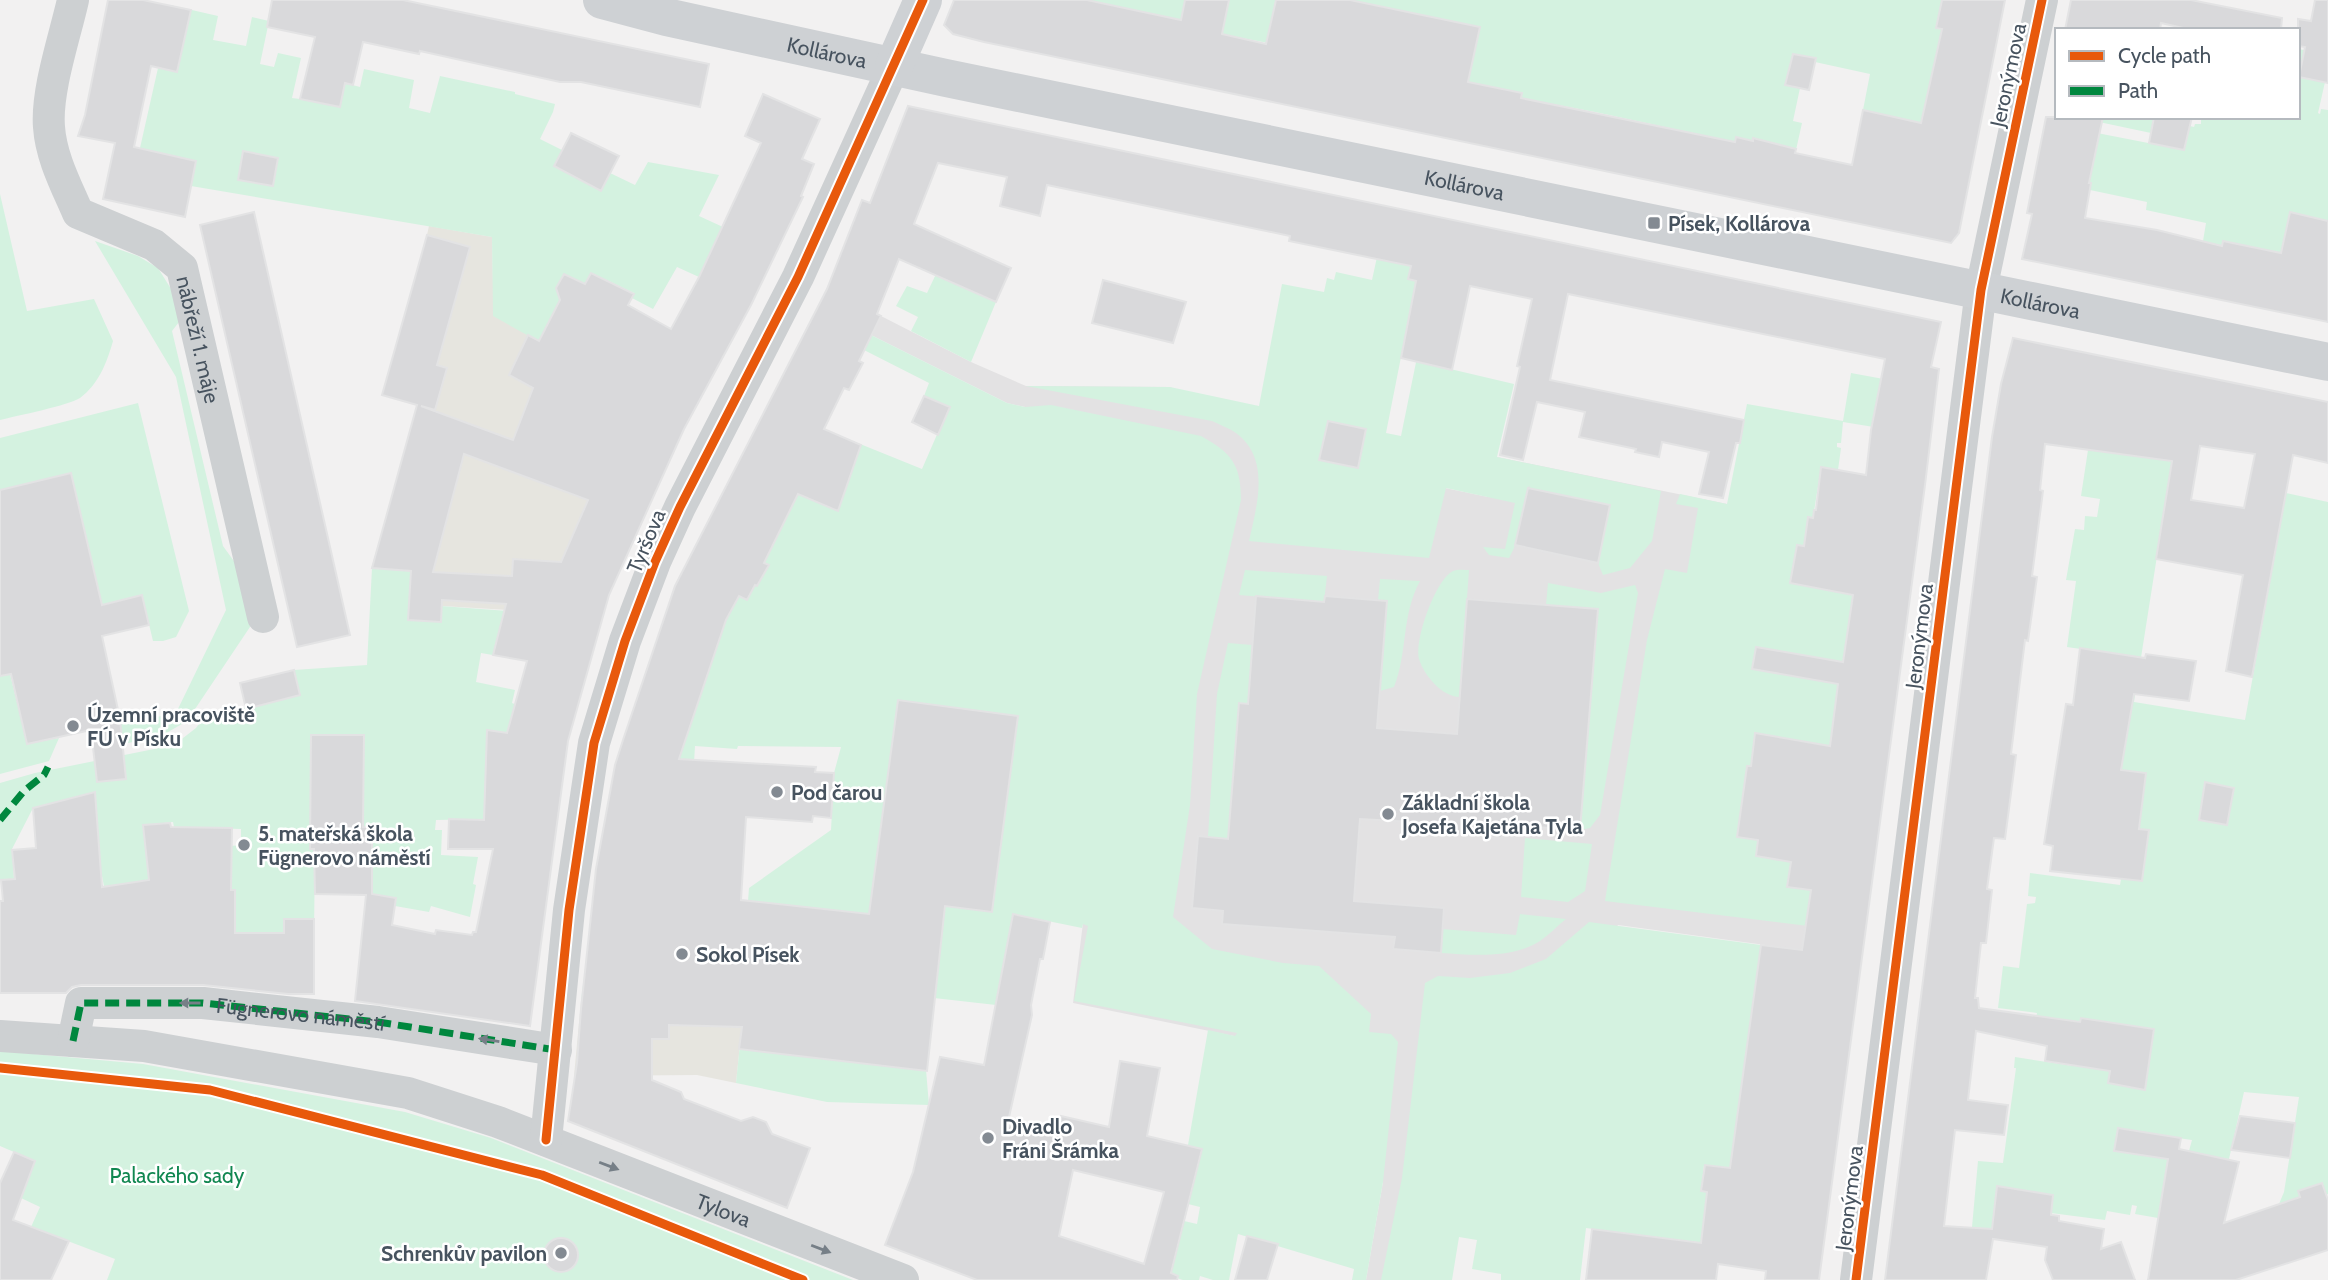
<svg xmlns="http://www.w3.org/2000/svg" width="2328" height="1280" font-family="Cabin,sans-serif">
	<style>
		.commercial { fill: #e6e5df }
		.education { fill: #e3e2e3 }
		.green { fill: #d4f2e0; fill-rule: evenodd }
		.building { fill: #d9d9db; stroke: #e3e3e4; stroke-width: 2; fill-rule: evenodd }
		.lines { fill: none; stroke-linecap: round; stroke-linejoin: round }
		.street { stroke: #cdd0d2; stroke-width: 32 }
		.secondary { stroke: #ced1d4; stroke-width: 38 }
		.quiet { stroke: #00873e; stroke-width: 7; stroke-dasharray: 14 7; stroke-linecap: butt }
		.cycleway-casing { stroke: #fff; stroke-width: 13 }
		.cycleway { stroke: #e8590c; stroke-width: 9 }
		.oneway { fill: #767f87 }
		.poi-dot { fill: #838a92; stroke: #fff; stroke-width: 2.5 }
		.labels { text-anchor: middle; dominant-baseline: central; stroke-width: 5; stroke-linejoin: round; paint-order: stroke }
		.street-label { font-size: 21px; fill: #47535f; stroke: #fff }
		.poi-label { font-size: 21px; font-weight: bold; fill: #47535f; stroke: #fff; text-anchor: start }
		.park-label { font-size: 21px; fill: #118751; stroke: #fff }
	</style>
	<rect width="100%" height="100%" fill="#f2f1f1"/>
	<path class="commercial" d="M429 226 492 237 493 284 625 353 654 494 508 610 410 604V571L371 569 418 406 435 411 447 368 437 365 470 247 427 235Z
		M581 1001 744 1005 736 1083 697 1075 574 1076Z"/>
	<path class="education" d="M881 316 971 362 1026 386 1170 387 1319 460 1445 488 1488 497 1497 457 1727 504 1664 783 1808 910 1807 914 1861 958 1618 925 1433 1202 1393 1280H1366L1383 1182 1263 1042 1073 1003 1086 899 1124 782 1201 445 1007 403 871 335Z"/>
	<path class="green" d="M1072 0H1185L1180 26 1138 11Z
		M1229 0H1942L1936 28 1945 30 1935 78H1931L1921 123 1863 110 1870 74 1815 62V58L1793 54 1785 85 1800 88 1793 121 1802 123 1796 150 1753 139V141L1736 138 1735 142 1595 112 1532 100H1520L1521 93 1222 34Z
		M170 5 218 16 213 40 246 46 252 17 269 21 260 64 274 67 278 53 301 58 292 98 300 99 345 83 360 87 364 69 414 80 409 108 430 113 440 76 515 92V94L555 104 553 112 540 139 562 150 555 167 601 190 610 173 635 185 648 162 719 175 699 216 723 227 699 277 677 267 653 309 632 298 634 293 592 273 585 284 564 274 556 288 606 388 523 345 527 335 493 316 492 237 191 186 196 161 192 162 144 152V149L140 148 158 68 177 72 183 46 163 41Z
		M2298 49 2304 50 2299 77 2325 82 2318 113 2320 114 2321 109 2328 110V267L2281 253 2223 241 2222 246 2203 241 2206 223 2146 210 2147 202 2090 190 2091 183 2086 182 2097 133 2184 150 2190 126 2194 127 2195 124H2201V120L2199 117H2298Z
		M2100 117H2154L2151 133 2099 122Z
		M0 194 27 311 94 299 113 341C107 362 99 384 80 398 70 405 16 416 0 420Z
		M95 241 138 256 158 268 186 313 172 331 223 546 252 586 256 618 187 721 163 735 111 747 89 731 176 713 226 610 176 377Z
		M1377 257 1411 266 1408 279 1416 281 1386 433 1401 436 1424 323 1446 368 1514 384 1497 457 1661 491 1652 541 1630 568 1603 575 1598 563 1610 505 1530 488 1529 485 1514 548 1509 558 1489 555 1483 547 1505 549 1515 503 1446 488 1429 558 1249 541C1257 505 1271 459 1236 433 1229 428 1220 425 1212 421L1026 386 1170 387 1259 406 1282 284 1324 292 1327 278 1334 280 1336 272 1372 280ZM1328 421 1366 429 1358 468 1319 460Z
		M936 274 996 302 971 362 911 331 918 317 896 306 907 286 927 293Z
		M871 335 1007 403 1025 407 1051 405 1201 436C1232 453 1241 465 1241 500L1197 694 1190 805 1173 917 1212 949 1283 963 1319 966 1371 1014 1369 1032 1391 1034 1398 1042 1383 1182 1366 1280H1352L1354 1269 1238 1234 1229 1280H1213L1200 1276 1199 1280H1183L1145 1268 1151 1250 1175 1257 1184 1221 1197 1224 1200 1207 1188 1204 1202 1149 1188 1145 1208 1030 1235 1036 1237 1033 1074 1001 1088 926 1083 924 1082 928 1014 914 996 1005 934 998 926 1070 929 1105 827 1102 736 1083 744 1005 648 1001H581L595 886 748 901 749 888 831 830 834 773 841 747 738 746 737 749 695 746 694 763 667 764 689 729 695 711 691 709 704 670 709 671 728 614 739 596 747 600 755 585H757L769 566 757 559 771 549 828 431 922 469 949 407 924 396 929 383 864 350Z
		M1851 373 1889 380C1873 399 1874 405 1880 428L1843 422 1841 443H1837V447L1841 448 1838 470 1821 467 1813 518 1808 517 1855 584 1832 746 1757 767 1747 766 1737 837 1758 840 1756 856 1791 861 1787 887 1811 890 1807 914 1865 923 1808 926 1605 901 1647 640 1665 569 1687 573 1698 508 1676 504 1680 494 1727 504 1747 404 1843 421ZM1793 565 1819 569 1816 588 1790 583Z
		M138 403 189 611 176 637 163 641H153L142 595 102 605 71 473 0 490V438Z
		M2088 450 2172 461 2134 702 2245 720 2286 493 2328 502V1194L2326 1195 2322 1184 2302 1203 2279 1204 2284 1192 2299 1097 2244 1092 2229 1159 2219 1158 2216 1173 2184 1169 2192 1140 2171 1137 2158 1218 2135 1214 2137 1206 2132 1205 2130 1215 2107 1211 2105 1220 2051 1213 1992 1229 1972 1227 1978 1161 2003 1163 2016 1068H2014L2015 1057 2073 1066 2076 1047 2031 1040 2037 1013 1998 1008 2003 966 2019 968 2027 904 2035 903 2036 897 2028 896 2030 873 2120 885 2121 879 2142 881 2133 828 2118 792 2143 795 2146 774 2096 766 2126 742 2131 713 2117 711 2123 655 2067 647 2076 581 2066 580 2075 529 2084 530 2085 516 2097 517 2100 499 2081 496Z
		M372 568 411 571 409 620 441 622V606L508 611 527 661 481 653 476 682 515 690 512 703 520 706 513 733 487 730 484 819 436 820 435 830H442L441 855 478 857 473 884 476 885 470 917 431 906 429 912 395 906 372 894V828L363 827V735H311L315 849 314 934 303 933 284 919V933H235V890H231V846L241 845V829L174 827 173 822 144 825 150 890 115 885 104 886 101 871 33 808 12 849 14 879 0 880V783L35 773 174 745 196 728 204 717 299 695 294 670 367 665Z
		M1245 570 1327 576 1324 602 1239 595Z
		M1469 570 1460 697C1442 697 1424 675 1419 659 1414 641 1435 580 1453 571 1457 569 1465 570 1469 570Z
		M1380 579 1420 581C1401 616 1408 652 1394 687L1380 691 1387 602 1378 601Z
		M1548 583 1601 593 1635 585 1638 593 1600 815 1590 828 1580 830 1546 605Z
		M1228 643 1252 645 1248 704 1239 703 1228 839 1208 837 1217 694Z
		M10 674 27 744 59 738 49 761 0 774V676Z
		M1525 838 1592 844 1585 891 1568 902 1521 897Z
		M1520 914 1566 919C1557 926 1549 935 1540 941 1512 959 1472 955 1441 953L1442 929 1516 935Z
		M1589 922 1761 945 1730 1168 1704 1165 1701 1190 1707 1192 1721 1245 1586 1228 1580 1280H1501V1274L1472 1269 1477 1240 1459 1237 1452 1280H1381L1402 1178 1425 983 1438 976 1470 978 1510 973 1546 959Z
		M0 1051 143 1064 405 1112 491 1138 853 1280H107L115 1259 31 1227 40 1207 21 1198 35 1161 0 1146Z"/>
	<path class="building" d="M108 0H143L191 10 177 72 151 66 134 147 196 161 185 217 103 199 115 143 78 136 85 115Z
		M272 0H403L709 64 700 107 581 82H560L420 51 419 54 363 42 353 85 345 83 340 107 300 99 315 37 267 27Z
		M954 0H1087L1181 20 1185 0H1229L1222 34 1266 44 1276 0H1350L1480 27 1468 82 1522 93 1521 98 1735 142 1736 137 1753 141V138L1796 149 1795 153 1852 165 1863 110 1921 123 1942 29 1936 28 1942 0H2005L1959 233 1951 243 984 42 953 34 944 25Z
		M2071 0H2191L2282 18 2281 30H2192L2161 23 2160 30H2065Z
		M2315 0H2328V83L2299 77 2305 47 2298 46V19L2311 21Z
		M1793 54 1816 58 1809 90 1785 85Z
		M763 94 820 119 802 159 814 164 801 196 803 197 751 305 684 429 609 595 568 741 530 1026 355 1001 366 895 315 894 314 849H310L311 735H364L363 827H372V894L396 898 392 925 435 934 436 930 472 935 473 932H476L493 849H448L449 819 484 820 487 730 507 733 527 661 493 655 506 604 442 600 441 622 408 620 411 571 372 568 417 405 382 395 427 235 470 247 437 365 447 368 435 410 421 406 513 440 533 388 509 375 528 335 539 341 560 300 556 288 564 274 585 284 591 273 634 294 628 305 671 329 699 277 761 143 745 136ZM464 454 588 500 561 562 513 559 512 576 433 572Z
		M908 106 1941 322 1931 367 1939 369 1925 485 1819 1280H1765L1766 1271 1718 1264 1716 1280H1586L1592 1229 1701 1243 1707 1192 1701 1191 1705 1165 1730 1168 1761 945 1802 950 1811 890 1787 887 1791 862 1756 856 1758 840 1737 837 1747 766H1751L1755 733 1830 746 1838 684 1752 669 1756 647 1843 662 1853 595 1790 583 1797 545 1804 546 1808 517 1813 518 1814 510H1816L1821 467 1866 475 1871 430 1885 359 1568 294 1550 380 1744 420 1740 443H1736L1723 498 1699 494 1709 452 1662 442 1659 457 1635 452 1636 449 1579 437 1585 412 1537 402 1523 460 1500 455 1520 367 1517 366 1532 299 1470 286 1452 370 1401 358 1416 281 1408 279 1411 266 1289 241 1290 236 1047 185 1040 216 1000 206 1007 177 938 163 914 224 1011 268 996 302 899 259 877 314 881 316 859 361 863 363 849 390 844 388 824 429 861 445 838 511 798 494 764 563 769 565 757 586 755 585 747 600 739 596 726 620 679 759 816 767 815 772 834 773 831 818 813 816 812 822 746 817 741 900 869 914 898 700 1018 716 992 912 945 906 927 1071 739 1049 742 1027 669 1025V1039H652V1080L681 1092 684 1099 741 1121 753 1117 766 1122 772 1134 810 1148 787 1208 568 1121 577 1063 581 1009 596 869 615 765 623 740 675 586 827 289 862 200 870 203Z
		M2046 117H2103L2089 183H2091L2085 218 2157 230 2222 246 2223 241 2281 253 2290 212 2328 221V322L2022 259 2032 214 2027 213Z
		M2154 117H2192L2184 150 2149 143Z
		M571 133 619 156 601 191 554 166Z
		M243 151 278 158 273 186 238 180Z
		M254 212 350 635 297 647 200 225Z
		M1103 280 1186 302 1173 343 1092 323Z
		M2013 338 2328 402V463L2293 455 2252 677 2226 671 2243 575 2156 559 2172 461 2045 444 2040 490 2043 491 2032 576 2037 577 2028 641 2025 640 2019 689 2011 754 2016 755 2005 839 1994 838 1987 889 1992 890 1986 943H1981L1975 998H1978L1979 1008 2080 1022 2081 1018 2154 1029 2145 1090 2108 1083 2110 1071 2045 1061 2047 1046 1976 1031 1968 1100 2008 1105 2004 1135 1955 1130 1944 1226 1992 1229 1997 1186 2053 1195 2051 1215 2059 1216V1221L2104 1229 2101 1249 2121 1242 2135 1280H2053L2045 1260 2047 1247 1993 1239 1986 1280H1885L1992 437 2001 384ZM2200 446 2255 454 2244 508 2191 500Z
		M924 396 950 407 938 435 912 422Z
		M1328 421 1366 429 1358 468 1319 460Z
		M71 473 102 605 142 595 149 625 102 636 120 719 126 779 97 782 91 730 27 744 11 674 0 676V490Z
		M1528 488 1610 505 1598 563 1515 545Z
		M1256 596 1324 602 1325 596 1387 601 1377 728 1457 734 1467 599 1598 609 1580 830 1503 825 1502 838 1450 834V824L1360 819 1354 901 1444 908 1441 953 1393 949 1395 937 1222 924 1223 911 1192 908 1198 836 1228 839 1239 703 1248 704Z
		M2080 648 2145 658 2146 654 2196 661 2189 701 2134 694 2121 770 2146 773 2139 829 2149 830 2142 881 2050 871 2053 846 2044 844 2066 704 2073 705Z
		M294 670 300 695 246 709 240 683Z
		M2205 782 2234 788 2227 825 2199 820Z
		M95 792 102 887 149 880 143 825 170 823 171 827 232 828 231 890H235V933H284V919H314V994H288L203 985H81L72 987 66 993H0V901H3L1 880 15 879 12 850 36 848 33 808Z
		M1013 914 1050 922 1043 959H1040L1031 1005 1032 1015 1007 1126 1060 1133 1061 1116 1109 1127 1120 1061 1160 1068 1147 1136 1202 1149 1171 1273 1178 1276 1177 1280H977L885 1245 913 1172 940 1057 984 1065ZM1073 1170 1164 1192 1144 1264 1059 1236Z
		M2240 1116 2295 1123 2290 1158 2231 1150Z
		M2118 1128 2181 1138 2179 1149 2239 1162 2224 1223 2300 1197 2298 1191 2322 1183 2328 1200V1250L2236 1280H2148L2168 1159 2114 1151Z
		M14 1152 35 1161 13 1220 69 1241 51 1280H0V1183Z
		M1247 1236 1278 1244 1267 1280H1235Z
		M544 1255a17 17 0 1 1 34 0a17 17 0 1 1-34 0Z"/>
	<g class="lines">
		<g class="street">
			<path id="s1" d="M73 0C65 36 46 91 49 127 51 157 66 185 78 213L154 245 182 268 263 617"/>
			<path id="s2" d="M0 1036 144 1046 408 1093 498 1122 903 1280"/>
			<path id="s3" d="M73 1041 81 1003H203L378 1022 556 1050"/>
			<path d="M546 1140 569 910 594 743 625 641 655 562 680 507 798 277 894 66"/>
			<path d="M1856 1280 1981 290 2042 0"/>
		</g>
		<g class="secondary">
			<path id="s4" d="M602 0 666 17 946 78 2328 362"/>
			<path d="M894 66 923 0"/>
		</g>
		<path class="quiet" d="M0 820 24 791 44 775 48 767
			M73 1041 81 1003H203L378 1022 556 1050"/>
		<g class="cycleway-casing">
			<path id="cycleway" d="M0 1068 210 1090 542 1175 803 1280
				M546 1140 569 910 594 743 625 641 655 562 680 507 798 277 923 0
				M1856 1280 1981 290 2042 0"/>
		</g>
		<use href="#cycleway" class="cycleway"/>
	</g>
	<defs><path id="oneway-solid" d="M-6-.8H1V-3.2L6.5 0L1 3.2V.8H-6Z" transform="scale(1.75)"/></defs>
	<g class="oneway">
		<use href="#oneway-solid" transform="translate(190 1003) rotate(180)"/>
		<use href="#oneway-solid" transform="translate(489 1040) rotate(-171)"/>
		<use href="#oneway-solid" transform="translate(609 1166) rotate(21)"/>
		<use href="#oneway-solid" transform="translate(821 1249) rotate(21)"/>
	</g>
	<g class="poi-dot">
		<rect x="1647" y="216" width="14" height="14" rx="3.5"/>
		<circle cx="73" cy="726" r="7"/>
		<circle cx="777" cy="792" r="7"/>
		<circle cx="1388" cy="814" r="7"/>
		<circle cx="244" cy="845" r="7"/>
		<circle cx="682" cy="954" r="7"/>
		<circle cx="988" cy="1138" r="7"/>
		<circle cx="561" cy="1253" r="7"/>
	</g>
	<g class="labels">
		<g class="street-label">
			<text stroke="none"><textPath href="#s4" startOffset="231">Kollárova</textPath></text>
			<text transform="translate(2008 75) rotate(-78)">Jeronýmova</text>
			<text stroke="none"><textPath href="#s4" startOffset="882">Kollárova</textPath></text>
			<text stroke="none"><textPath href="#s4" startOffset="1470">Kollárova</textPath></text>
			<text stroke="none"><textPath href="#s1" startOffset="413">nábřeží 1. máje</textPath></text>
			<text transform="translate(646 541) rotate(-67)">Tyršova</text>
			<text transform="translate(1919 636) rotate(-83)">Jeronýmova</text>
			<text stroke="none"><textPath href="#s3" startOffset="259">Fügnerovo náměstí</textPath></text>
			<text transform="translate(1849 1198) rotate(-83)">Jeronýmova</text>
			<text stroke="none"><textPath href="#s2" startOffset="749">Tylova</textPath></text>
		</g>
		<g class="poi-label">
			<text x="1668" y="223">Písek, Kollárova</text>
			<text x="87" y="714">Územní pracoviště<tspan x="87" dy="24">FÚ v Písku</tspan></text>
			<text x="791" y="792">Pod čarou</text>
			<text x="1402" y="802">Základní škola<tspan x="1402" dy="24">Josefa Kajetána Tyla</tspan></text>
			<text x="258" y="833">5. mateřská škola<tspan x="258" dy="24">Fügnerovo náměstí</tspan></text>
			<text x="696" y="954">Sokol Písek</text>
			<text x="1002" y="1126">Divadlo<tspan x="1002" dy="24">Fráni Šrámka</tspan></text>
			<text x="547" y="1253" text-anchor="end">Schrenkův pavilon</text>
		</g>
		<g class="park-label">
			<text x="177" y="1175">Palackého sady</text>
		</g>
	</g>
	<rect x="2055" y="28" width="245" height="91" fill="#ffffff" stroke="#b5babf" stroke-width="2"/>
	<rect x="2069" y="51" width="35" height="10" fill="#e8590c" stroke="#b5babf" stroke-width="2"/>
	<text x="2118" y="63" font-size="21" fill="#47535f">Cycle path</text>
	<rect x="2069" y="86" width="35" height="10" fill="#00873e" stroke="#b5babf" stroke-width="2"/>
	<text x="2118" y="98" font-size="21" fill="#47535f">Path</text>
</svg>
